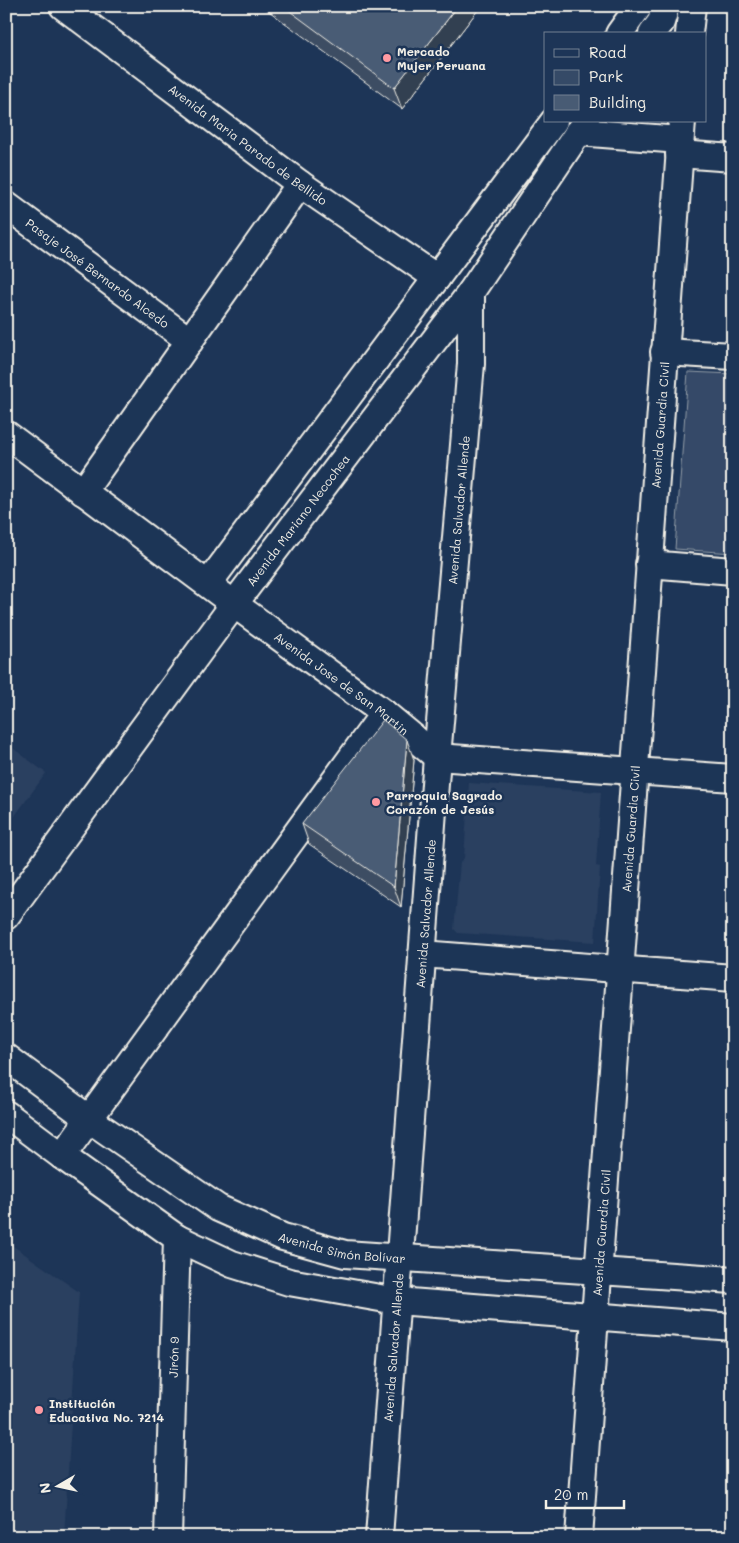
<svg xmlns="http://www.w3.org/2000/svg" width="739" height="1543" font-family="Mali,sans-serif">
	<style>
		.built { fill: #2a4060 }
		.green { fill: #354a67; stroke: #949ea8 }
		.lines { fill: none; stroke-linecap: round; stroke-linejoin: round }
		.minor-casing { stroke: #f4f1e8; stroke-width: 30 }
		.minor { stroke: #1d3557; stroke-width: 26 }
		.wall { fill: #3e4e64; stroke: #f4f1e8 }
		.shaded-wall { fill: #324051; stroke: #f4f1e8 }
		.building { fill: #485b74; stroke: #f4f1e8 }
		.poi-dot { fill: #ff9aa2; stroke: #1d3557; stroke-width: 2 }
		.labels { text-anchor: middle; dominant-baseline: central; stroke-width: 5; stroke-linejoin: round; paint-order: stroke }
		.poi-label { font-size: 12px; font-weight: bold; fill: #f4f1e8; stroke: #1d3557; text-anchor: start }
		.street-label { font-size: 12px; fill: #f4f1e8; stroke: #1d3557 }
	</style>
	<rect width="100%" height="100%" fill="#1d3557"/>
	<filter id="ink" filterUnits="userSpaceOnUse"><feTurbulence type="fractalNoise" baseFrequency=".02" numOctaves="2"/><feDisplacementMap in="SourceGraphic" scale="10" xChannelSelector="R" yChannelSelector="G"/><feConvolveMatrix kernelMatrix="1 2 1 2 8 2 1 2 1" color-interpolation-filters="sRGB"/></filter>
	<g filter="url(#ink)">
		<path class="built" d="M6 743 46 773 6 828Z
			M469 783 601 792 596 866 600 867 595 942 458 933 454 929 460 863 464 858Z
			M6 1241 79 1292 64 1537H19L6 1528Z"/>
		<path class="green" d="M688 372 733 374V553L675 549Z"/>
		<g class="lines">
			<g class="minor-casing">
				<g id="minor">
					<path id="s1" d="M63 6 300 184 437 278"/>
					<path d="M619 34 639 6"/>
					<path d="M652 34 661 22 666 6"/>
					<path d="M689 34 692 6"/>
					<path d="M578 132 680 140"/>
					<path d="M679 154 733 158"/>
					<path id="s2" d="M6 205 190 341"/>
					<path d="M664 352 733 356"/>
					<path id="s3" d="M6 434 234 604 384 713 437 757 733 778"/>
					<path d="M83 492 300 184"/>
					<path d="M649 564 733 571"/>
					<path d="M208 584 554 121"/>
					<path id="s4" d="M6 916 234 604 471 292 586 121"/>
					<path d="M422 954 733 978"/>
					<path id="s5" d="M6 1057 89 1119 218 1208 283 1237 345 1254 733 1280"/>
					<path d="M6 1114 62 1156 177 1238 232 1264 289 1282 397 1301 733 1327"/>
					<path d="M62 1156 384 713"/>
					<path id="s6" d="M168 1537 177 1238"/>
					<path id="s7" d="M379 1537 437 757 471 364V292"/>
					<path id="s8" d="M579 1537 682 121"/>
				</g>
			</g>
			<use href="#minor" class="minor"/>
		</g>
		<path class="wall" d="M262 6H481L402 109Z
			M414 760 401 907 309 844 302 824Z"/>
		<path class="shaded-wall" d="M458 6H481L402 109 394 88Z
			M407 740 414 760 401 907 394 887Z
			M8 781 10 787 6 792V783Z"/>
		<path class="building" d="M283 6H458L394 88Z
			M383 720 407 740 394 887 302 824Z"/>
	</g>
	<g class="poi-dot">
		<circle cx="387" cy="58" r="5"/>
		<circle cx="376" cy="802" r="5"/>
		<circle cx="39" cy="1410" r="5"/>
	</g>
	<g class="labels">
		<g class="poi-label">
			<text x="397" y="51">Mercado<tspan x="397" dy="14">Mujer Peruana</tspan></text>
			<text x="386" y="795">Parroquia Sagrado<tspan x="386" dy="14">Corazón de Jesús</tspan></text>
			<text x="49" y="1403">Institución<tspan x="49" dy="14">Educativa No. 7214</tspan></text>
		</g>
		<g class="street-label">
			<text stroke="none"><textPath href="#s1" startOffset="231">Avenida Maria Parado de Bellido</textPath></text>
			<text stroke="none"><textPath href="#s2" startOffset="114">Pasaje José Bernardo Alcedo</textPath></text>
			<text stroke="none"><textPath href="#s8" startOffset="1115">Avenida Guardia Civil</textPath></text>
			<text stroke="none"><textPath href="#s7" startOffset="1030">Avenida Salvador Allende</textPath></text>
			<text stroke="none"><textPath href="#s4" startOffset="492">Avenida Mariano Necochea</textPath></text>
			<text stroke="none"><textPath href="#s3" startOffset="418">Avenida Jose de San Martin</textPath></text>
			<text stroke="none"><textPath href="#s8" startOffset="710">Avenida Guardia Civil</textPath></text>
			<text stroke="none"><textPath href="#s7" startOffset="625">Avenida Salvador Allende</textPath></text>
			<text stroke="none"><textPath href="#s8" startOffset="305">Avenida Guardia Civil</textPath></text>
			<text stroke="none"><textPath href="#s5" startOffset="392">Avenida Simón Bolívar</textPath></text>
			<text stroke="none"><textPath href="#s7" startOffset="190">Avenida Salvador Allende</textPath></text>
			<text stroke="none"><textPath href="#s6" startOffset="180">Jirón 9</textPath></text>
		</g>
	</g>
	<rect width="739" height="1543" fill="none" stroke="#1d3557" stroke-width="25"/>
	<rect x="12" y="12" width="714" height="1518" fill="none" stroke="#f4f1e8" stroke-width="2" filter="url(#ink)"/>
	<rect x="544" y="32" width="162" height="90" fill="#1d3557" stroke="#738091"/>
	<rect x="554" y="49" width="25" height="8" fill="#1d3557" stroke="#738091"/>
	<text x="589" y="58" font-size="15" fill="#f4f1e8">Road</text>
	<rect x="554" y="70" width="25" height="15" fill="#354a67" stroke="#738091"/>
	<text x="589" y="82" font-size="15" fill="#f4f1e8">Park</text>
	<rect x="554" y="95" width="25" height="15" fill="#485b74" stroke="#738091"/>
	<text x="589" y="108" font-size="15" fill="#f4f1e8">Building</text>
	<g transform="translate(58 1486) rotate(261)" stroke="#1d3557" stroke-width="4" paint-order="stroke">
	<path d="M0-4L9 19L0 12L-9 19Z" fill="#f4f1e8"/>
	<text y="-8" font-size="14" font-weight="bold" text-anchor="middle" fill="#f4f1e8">N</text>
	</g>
	<path d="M546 1500v8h78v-8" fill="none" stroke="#f4f1e8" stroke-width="2.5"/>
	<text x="554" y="1500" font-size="15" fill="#f4f1e8" stroke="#1d3557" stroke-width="4" paint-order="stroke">20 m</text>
</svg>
